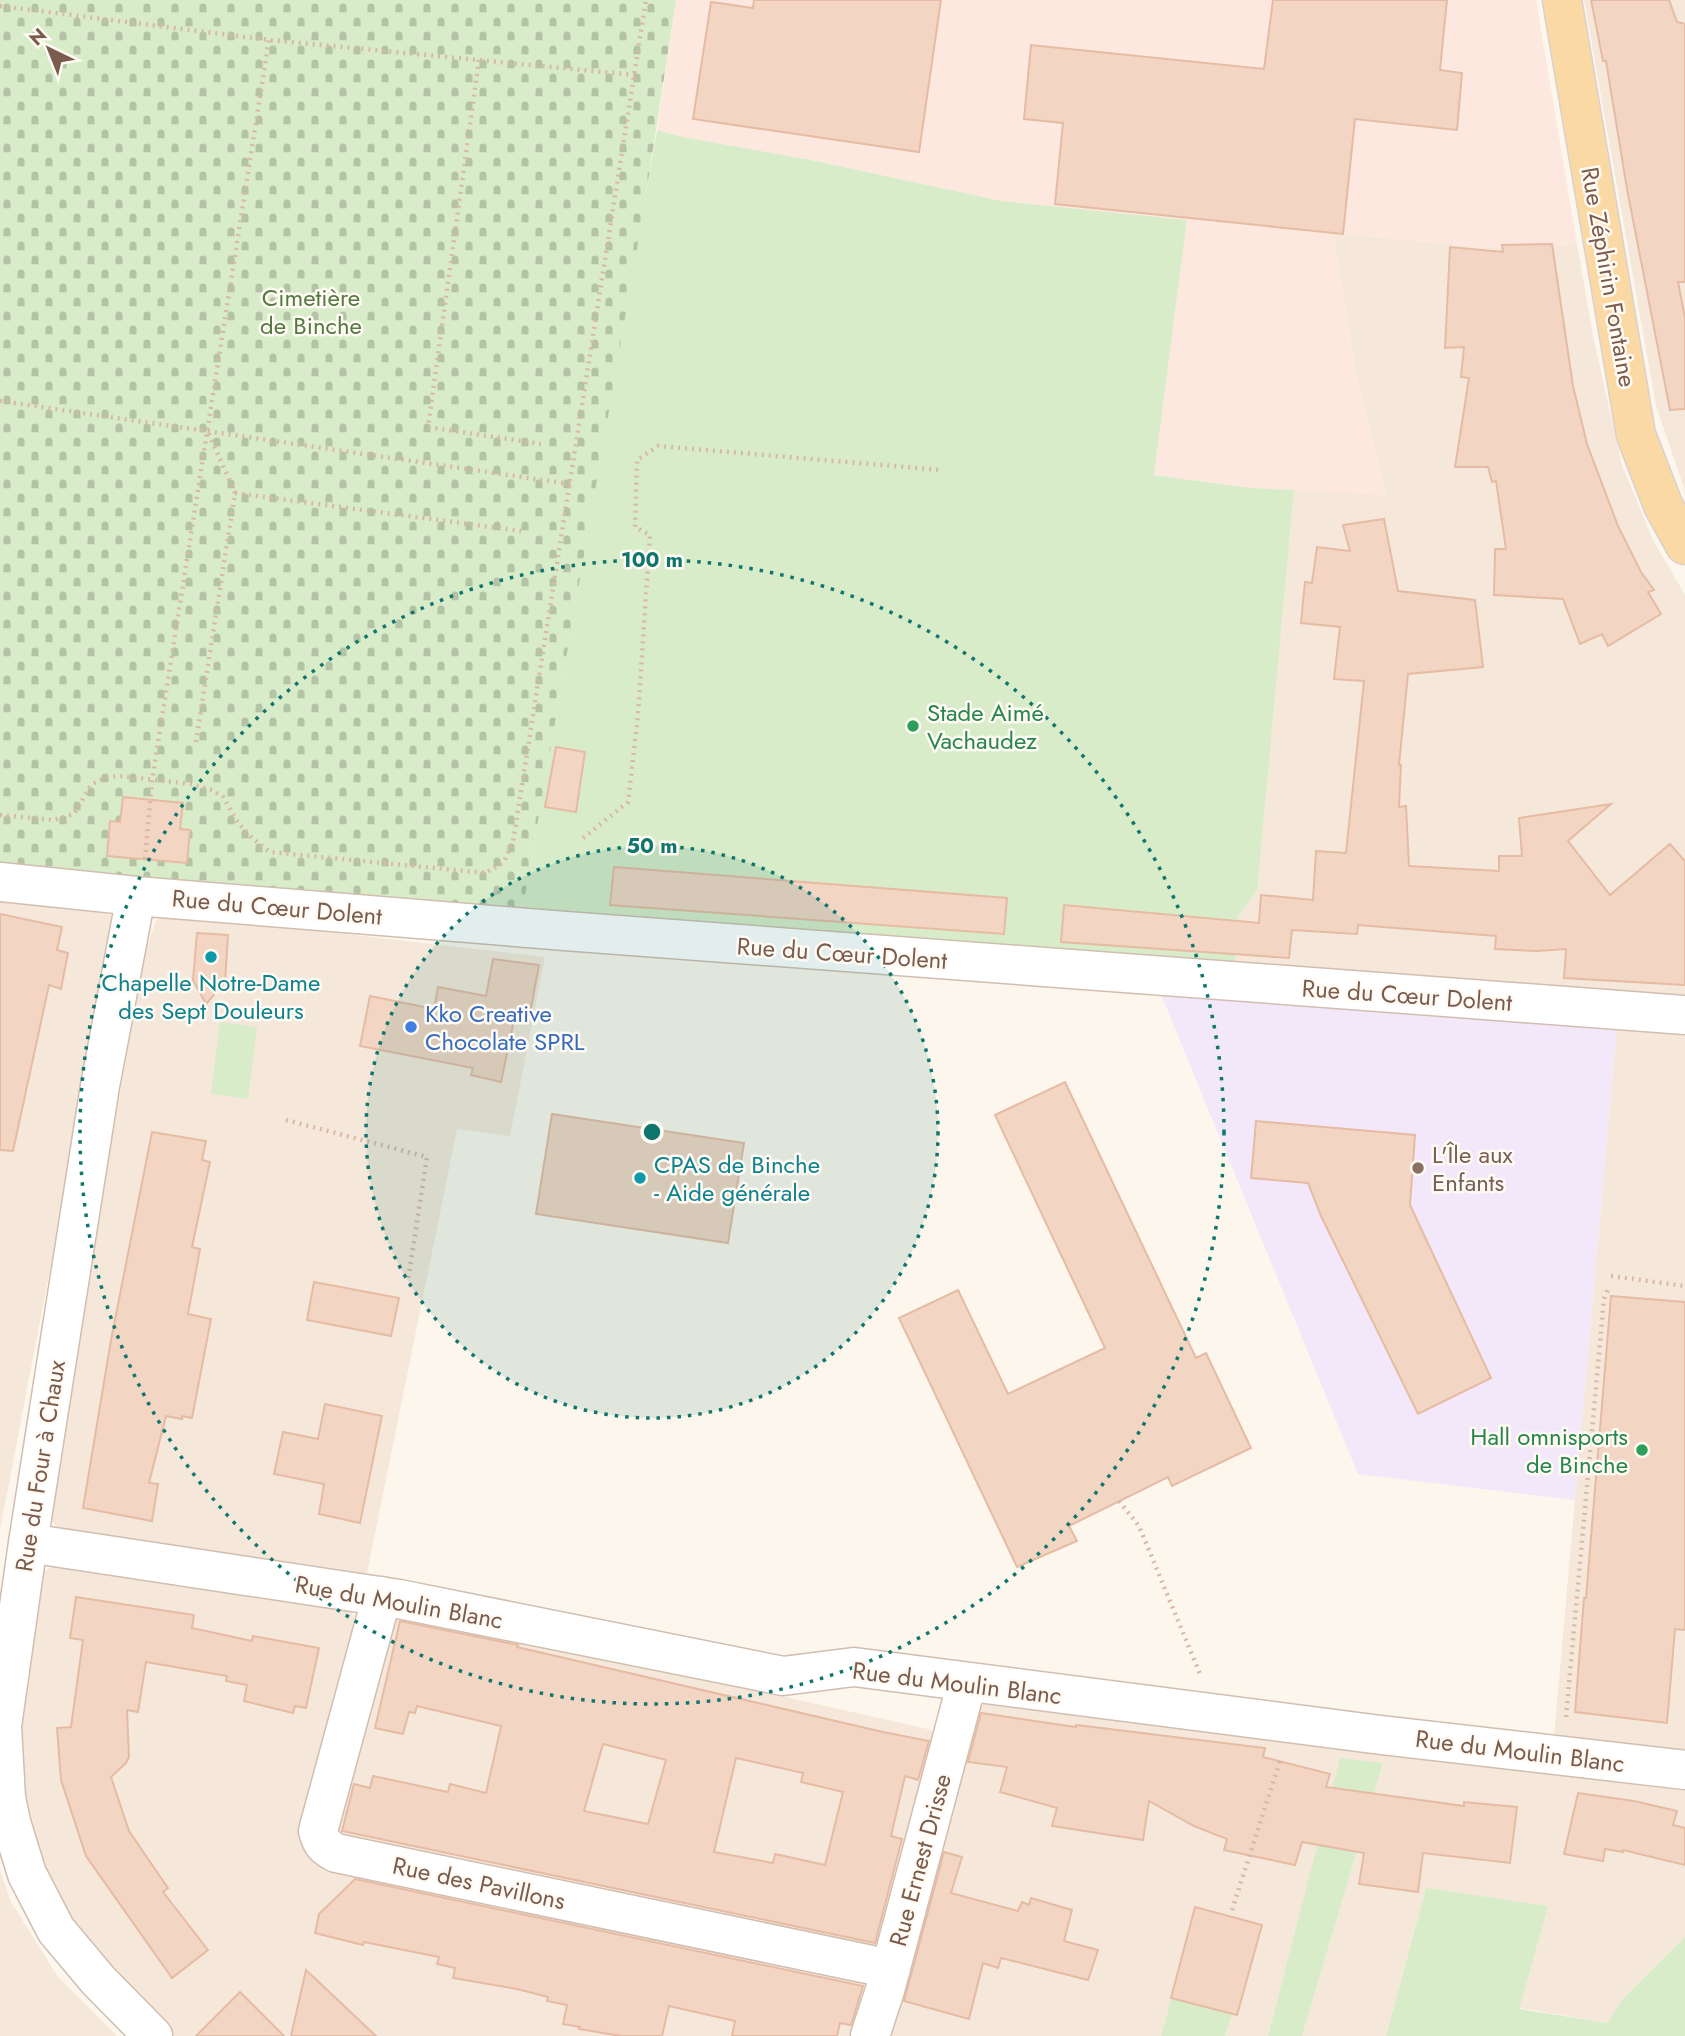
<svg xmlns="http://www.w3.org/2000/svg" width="1685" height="2036" font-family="Jost,sans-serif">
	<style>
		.residential { fill: #f5e8da }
		.commercial { fill: #fde8e0 }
		.education { fill: #f3e8fa }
		.green { fill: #d8ecc9 }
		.cemetery { fill: url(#cemetery-stones) }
		.building { fill: #f3d5c3; stroke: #e6bba3; stroke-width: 2; fill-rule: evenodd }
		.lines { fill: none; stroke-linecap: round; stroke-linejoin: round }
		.minor-casing { stroke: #d1beb0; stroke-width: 41 }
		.major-casing { stroke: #dad1cd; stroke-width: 41 }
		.path { stroke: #d9b8a5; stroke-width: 4.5; stroke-dasharray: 2 5; stroke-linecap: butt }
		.minor { stroke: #fff; stroke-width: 38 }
		.major { stroke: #fbd9a5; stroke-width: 38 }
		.ring { fill: none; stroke: #0f766e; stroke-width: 3.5; stroke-dasharray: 3.5 7 }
		.leisure-dot { fill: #2e9e5b; stroke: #fffaf3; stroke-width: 2.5 }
		.culture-dot { fill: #0f9aa8; stroke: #fffaf3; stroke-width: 2.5 }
		.shop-dot { fill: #3f7fe0; stroke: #fffaf3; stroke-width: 2.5 }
		.education-dot { fill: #8d6e63; stroke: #fffaf3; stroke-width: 2.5 }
		.labels { text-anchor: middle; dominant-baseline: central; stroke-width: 5; stroke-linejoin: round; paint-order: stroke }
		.street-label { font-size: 24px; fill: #7a5c4d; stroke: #fffaf3 }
		.park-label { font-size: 24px; fill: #537a41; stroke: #fffaf3 }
		.leisure-label { font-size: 24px; fill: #27864d; stroke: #fffaf3; text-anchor: start }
		.culture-label { font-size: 24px; fill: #0d838f; stroke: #fffaf3 }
		.shop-label { font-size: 24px; fill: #366cbe; stroke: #fffaf3; text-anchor: start }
		.education-label { font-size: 24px; fill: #785e54; stroke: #fffaf3; text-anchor: start }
		.centre { fill: #0f766e; stroke: #fffaf3; stroke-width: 3.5 }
		.ring-label { font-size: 21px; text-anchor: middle; font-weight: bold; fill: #0f766e; stroke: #fffaf3; stroke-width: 5; stroke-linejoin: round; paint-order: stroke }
	</style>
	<defs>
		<pattern id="cemetery-stones" width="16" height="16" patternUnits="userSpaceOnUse" patternTransform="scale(1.75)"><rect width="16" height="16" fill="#d8ecc9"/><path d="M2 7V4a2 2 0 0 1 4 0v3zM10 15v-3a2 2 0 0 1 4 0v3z" fill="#b4c2a5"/></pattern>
	</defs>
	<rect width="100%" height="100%" fill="#fdf6ec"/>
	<path class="residential" d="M1584 0H1685V491L1656 406Z
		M1333 233 1494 248 1577 244 1593 336 1622 465 1653 540 1685 595V995L1235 964 1238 916 1256 891 1294 490 1386 494 1355 368Z
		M0 896 24 897 114 916 64 1196 0 1530Z
		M172 914 545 957 510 1136 457 1129 366 1578 78 1535 55 1526 45 1508 145 953 156 920Z
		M1617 1025 1685 1030V1753L1554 1736Z
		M52 1567H89L328 1602 351 1612 360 1628 302 1840 308 1857 326 1872 684 1942 873 1976 857 2036H166L64 1917 34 1854 10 1758 32 1576Z
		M419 1615 928 1729 940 1737 880 1948 340 1838 335 1827 396 1617Z
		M990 1692 1685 1785V1937L1621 2001 1609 2023 1519 2008 1426 1888 1386 2036H1302L1383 1763 1341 1759 1268 2036H1225L1234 2011 1172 1996 1161 2036H884L973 1711Z
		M0 1871 11 1902 58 1977 117 2036H0Z"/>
	<path class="commercial" d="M676 0H1536L1577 244 1494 248 1333 233 1355 368 1386 495 1251 488 1154 475 1187 220 1002 201 811 160 678 136 657 130Z"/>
	<path class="education" d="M1160 992 1617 1025 1575 1500 1358 1474Z"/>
	<path class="green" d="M657 130 678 136 811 160 1002 201 1187 220 1154 475 1251 488 1294 490 1257 890 1238 916 1235 964 523 908Z
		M220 1022 257 1027 248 1099 211 1094Z
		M1340 1758 1383 1763 1302 2036H1268Z
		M1426 1888 1548 1906 1519 2009 1608 2023 1621 2001 1685 1937V2036H1386Z
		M1172 1996 1234 2010 1225 2036H1161Z"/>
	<path class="cemetery" d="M0 0H676L644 208 523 908 358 899 0 862Z"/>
	<path class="building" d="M754 0H941L919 152 693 119 711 2 753 8Z
		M1273 0H1447L1440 70 1462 73 1457 130 1355 119 1343 234 1055 204 1063 123 1024 119 1031 45 1264 69Z
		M1591 0H1669L1677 22 1685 24V282H1678L1685 318V409L1670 410 1627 189 1606 61H1603Z
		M1552 244 1573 386 1587 444 1618 526 1641 572 1654 590 1648 592 1661 614 1608 646 1602 634 1580 644 1563 599 1494 595 1495 549H1506L1496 481 1492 482 1488 467H1455L1469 378 1461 377 1464 347 1445 348 1450 247 1503 252 1502 245Z
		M1384 519 1398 591 1475 600 1483 667 1408 674 1399 765H1401L1399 807 1406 806 1409 866 1499 871V856H1522L1519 818 1611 804 1568 841 1610 895 1670 844 1685 861V985L1564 978 1566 949 1537 951 1495 949 1496 936 1358 925 1357 934 1292 930 1289 958 1061 942 1064 905 1259 923 1261 895 1313 900 1316 851 1346 853 1364 681 1334 679 1340 627 1301 623 1305 582 1312 583 1317 547 1350 551 1343 525Z
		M556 747 585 752 576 812 545 807Z
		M123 797 183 803 180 829 190 830 187 863 107 856 110 821 120 822Z
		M614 867 1007 898 1004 934 610 905Z
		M0 914 62 927 57 950 68 953 61 989 49 985 13 1151 0 1150Z
		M197 933 228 935 225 982 206 1004 193 980Z
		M493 959 539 965 530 1013 516 1010 501 1082 471 1075 473 1068 360 1046 370 996 434 1009 438 987 486 996Z
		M1065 1082 1196 1358 1206 1353 1251 1448 1172 1486 1168 1477 1069 1526 1077 1541 1017 1567 899 1318 958 1290 1008 1394 1105 1348 995 1115Z
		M552 1114 744 1143 728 1243 536 1214Z
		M1256 1121 1415 1135 1410 1205 1491 1378 1418 1414 1321 1216 1308 1183 1251 1178Z
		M152 1132 206 1141 202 1160 210 1162 192 1247 200 1249 188 1314 211 1319 192 1418 182 1416V1419L166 1416 149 1483 158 1484 152 1521 83 1508 111 1340Z
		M314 1282 399 1298 391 1336 307 1320Z
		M1611 1296 1685 1302V1630L1675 1629 1667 1723 1575 1712 1584 1598H1586Z
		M325 1404 382 1416 360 1523 319 1514 324 1484 274 1474 283 1432 318 1439Z
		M76 1597 194 1615 192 1628 252 1641 253 1636 319 1648 306 1708 295 1706 293 1713 244 1701 247 1685 226 1681 227 1676 146 1662 138 1712 127 1710 129 1757 126 1763 111 1777 129 1831 168 1888 163 1892 208 1950 172 1978 86 1856 61 1780 57 1728 71 1727 83 1640 70 1638Z
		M400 1621 518 1645 517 1647 883 1732 929 1741 918 1780 905 1776 891 1836 902 1839 875 1943 342 1831 354 1784 370 1788 373 1776 448 1792 450 1784 486 1793 501 1726 417 1706 415 1713 409 1712 403 1734 375 1728ZM603 1744 666 1760 648 1824 584 1811ZM736 1758 803 1773 801 1782 843 1792 825 1865 775 1854 773 1863 714 1852Z
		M981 1713 1076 1727V1725L1265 1748 1263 1757 1330 1774 1326 1787 1464 1806V1802L1517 1807 1510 1863 1423 1853 1418 1892 1359 1884 1364 1853 1302 1842 1295 1865 1224 1850 1227 1839 1194 1826 1149 1801 1143 1840 1052 1826 1057 1808 1000 1792 1007 1767 968 1762Z
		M1578 1793 1634 1801 1677 1811 1673 1825 1685 1828V1865L1623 1850V1852L1605 1849 1603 1861 1564 1854Z
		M944 1852 962 1857 951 1893 1018 1911 1022 1902 1029 1905 1031 1898 1072 1910 1064 1941 1098 1950 1088 1980 1001 1958 998 1968 983 1963 969 2019 904 2001Z
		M355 1879 863 1986 851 2025 840 2023 837 2036H732L735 2021 669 2006 662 2036H621L579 2029 580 2027 563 2024 567 2005 547 2001 548 1997 517 1989 453 1978 455 1968 437 1964 439 1957 364 1942 363 1945 315 1933 319 1914Z
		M1195 1907 1262 1925 1237 2015 1171 1998Z
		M306 1970 376 2036H291Z
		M240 1992 284 2036H196Z"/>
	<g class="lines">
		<g class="minor-casing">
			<path id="minor" d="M0 882 136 896 565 931 1685 1015
				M136 896 100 1086 28 1543 2 1726 6 1798 11 1822 27 1874 56 1930 98 1980 153 2036
				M28 1543 399 1599 783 1676 854 1667 1381 1735 1685 1770
				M382 1596 318 1831C321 1843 325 1847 336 1853L891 1969
				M870 2036 885 1990 967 1682"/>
		</g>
		<g class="major-casing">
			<path id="major" d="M1562 0 1636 435 1663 505 1685 545"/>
		</g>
		<path class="path" d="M0 6 269 40 635 75
			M479 60 428 427 541 444
			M0 401 570 484
			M235 493 521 531
			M196 742 235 493 208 432
			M0 815 54 820 74 814 91 785 106 777 120 776 191 784 212 790 223 797 238 823 253 839 270 852 486 873 504 862 513 842 646 0
			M583 838 628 802 638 715 650 535 635 527 637 460 658 446 941 470
			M145 859 152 781 269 40
			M286 1120 427 1157 408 1280
			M1611 1276 1685 1286
			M1119 1501 1139 1526 1200 1674
			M1566 1717 1604 1299 1609 1287
			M1232 1910 1280 1761"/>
		<use href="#minor" class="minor"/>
		<use href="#major" class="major"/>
	</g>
	<circle cx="652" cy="1132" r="286" fill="#0f766e" fill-opacity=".12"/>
	<g class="ring">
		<circle cx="652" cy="1132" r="286"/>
		<circle cx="652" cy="1132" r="572"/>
	</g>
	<g class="leisure-dot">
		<circle cx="913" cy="726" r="7"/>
		<circle cx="1642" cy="1450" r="7"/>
	</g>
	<g class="culture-dot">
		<circle cx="211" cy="957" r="7"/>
		<circle cx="640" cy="1178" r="7"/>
	</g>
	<circle class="shop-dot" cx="411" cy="1027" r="7"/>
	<circle class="education-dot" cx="1418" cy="1168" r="7"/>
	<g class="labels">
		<g class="street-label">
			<text transform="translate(1609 277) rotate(80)">Rue Zéphirin Fontaine</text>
			<text transform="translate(277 907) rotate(5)">Rue du Cœur Dolent</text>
			<text transform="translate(842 953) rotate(4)">Rue du Cœur Dolent</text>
			<text transform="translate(1407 995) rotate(4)">Rue du Cœur Dolent</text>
			<text transform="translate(40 1466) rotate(-81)">Rue du Four à Chaux</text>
			<text transform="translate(399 1602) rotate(10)">Rue du Moulin Blanc</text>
			<text transform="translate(957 1683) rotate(7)">Rue du Moulin Blanc</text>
			<text transform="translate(1520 1751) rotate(7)">Rue du Moulin Blanc</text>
			<text transform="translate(920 1860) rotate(-75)">Rue Ernest Drisse</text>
			<text transform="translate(479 1883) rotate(12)">Rue des Pavillons</text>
		</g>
		<g class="park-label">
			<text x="311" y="297">Cimetière<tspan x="311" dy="28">de Binche</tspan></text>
		</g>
		<g class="leisure-label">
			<text x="927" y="712">Stade Aimé<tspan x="927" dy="28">Vachaudez</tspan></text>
			<text x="1628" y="1436" text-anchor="end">Hall omnisports<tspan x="1628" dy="28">de Binche</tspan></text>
		</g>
		<g class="culture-label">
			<text x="211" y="982">Chapelle Notre-Dame<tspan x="211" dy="28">des Sept Douleurs</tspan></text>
			<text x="654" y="1164" text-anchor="start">CPAS de Binche<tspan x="654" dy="28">- Aide générale</tspan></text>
		</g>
		<g class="shop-label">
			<text x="425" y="1013">Kko Creative<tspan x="425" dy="28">Chocolate SPRL</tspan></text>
		</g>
		<g class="education-label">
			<text x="1432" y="1154">L'Île aux<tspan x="1432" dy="28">Enfants</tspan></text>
		</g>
	</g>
	<circle cx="652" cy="1132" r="10" class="centre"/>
	<g class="ring-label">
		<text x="652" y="567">100 m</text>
		<text x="652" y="853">50 m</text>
	</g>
	<g transform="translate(49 49) rotate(317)" stroke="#fffaf3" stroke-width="5" paint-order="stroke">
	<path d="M0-5L12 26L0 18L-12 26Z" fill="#7a5c4d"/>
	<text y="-10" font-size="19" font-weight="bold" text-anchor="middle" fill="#7a5c4d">N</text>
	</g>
</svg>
